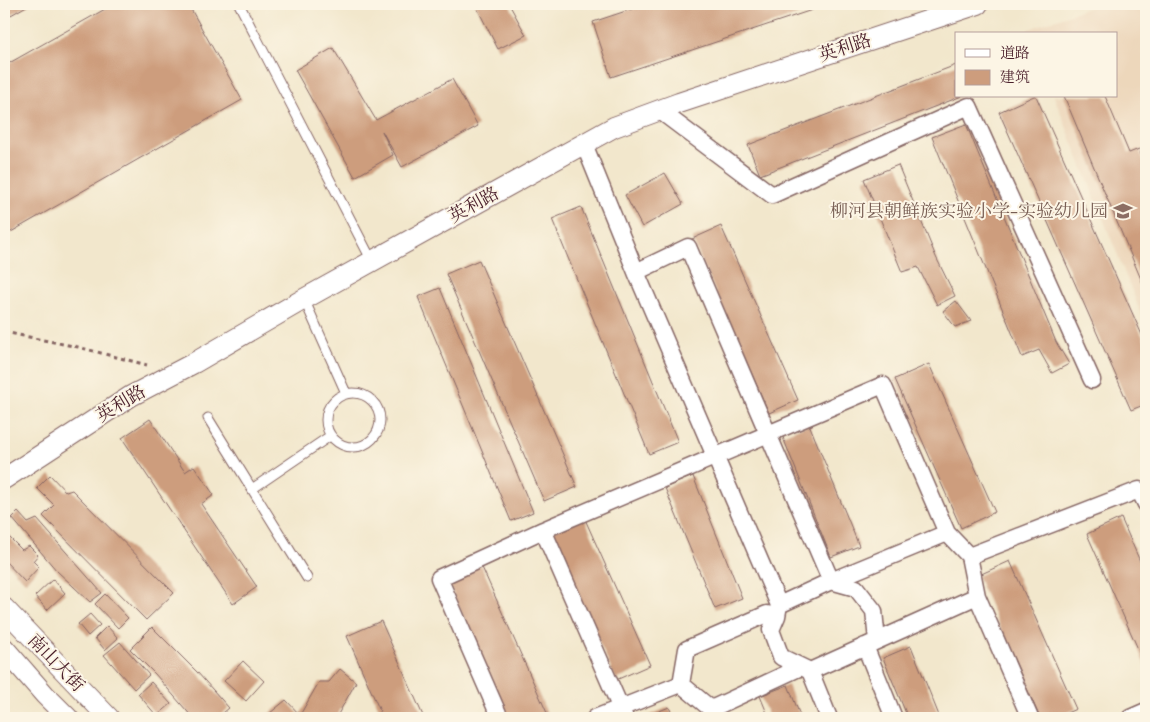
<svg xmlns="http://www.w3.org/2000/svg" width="1150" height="722" font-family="Cardo,'Noto Serif SC',serif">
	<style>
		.built { fill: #edd7bb }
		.building { fill: #cd9d7d }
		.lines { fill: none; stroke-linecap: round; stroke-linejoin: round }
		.service-casing { stroke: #856563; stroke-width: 11 }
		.minor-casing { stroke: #856563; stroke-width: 19 }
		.tertiary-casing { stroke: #856563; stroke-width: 22 }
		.path { stroke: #856563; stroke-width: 3; stroke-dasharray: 4 4; stroke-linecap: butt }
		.service { stroke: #fff; stroke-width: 9 }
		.minor { stroke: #fff; stroke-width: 16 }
		.tertiary { stroke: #fff; stroke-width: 20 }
		.labels { text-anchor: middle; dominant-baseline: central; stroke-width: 4; stroke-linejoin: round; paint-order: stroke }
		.street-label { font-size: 18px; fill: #4a1f2b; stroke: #fcf5e5 }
		.education-label { font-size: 18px; fill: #785e54; stroke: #fcf5e5; text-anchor: end }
	</style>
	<rect width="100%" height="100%" fill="#fcf5e5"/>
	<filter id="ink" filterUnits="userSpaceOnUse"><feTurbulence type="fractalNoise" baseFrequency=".02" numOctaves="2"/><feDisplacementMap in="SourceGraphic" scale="10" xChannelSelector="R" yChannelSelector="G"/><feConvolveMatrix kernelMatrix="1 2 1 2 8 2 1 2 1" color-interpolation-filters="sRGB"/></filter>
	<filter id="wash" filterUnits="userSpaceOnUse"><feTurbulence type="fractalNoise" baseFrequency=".0096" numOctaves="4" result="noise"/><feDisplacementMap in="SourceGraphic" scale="20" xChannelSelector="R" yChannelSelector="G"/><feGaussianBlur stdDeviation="1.12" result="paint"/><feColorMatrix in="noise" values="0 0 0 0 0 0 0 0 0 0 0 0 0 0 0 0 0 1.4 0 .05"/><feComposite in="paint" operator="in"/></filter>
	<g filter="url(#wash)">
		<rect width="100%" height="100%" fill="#f2e7cc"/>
		<path class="built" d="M1098 4H1146V326L1054 96H1116V34H1029L1027 30Z"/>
		<g id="blocks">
			<path class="building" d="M4 4H30L4 19Z
				M114 4H188L242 100 4 236V66Z
				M475 4H509L526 35 498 49Z
				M647 4H830L611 77 593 22Z
				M333 48 376 120 452 79 478 126 402 167 382 131 393 155 355 177 295 70Z
				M956 65V96H962L760 175 748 145Z
				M1034 96H1036L1146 344V404L1131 410 999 112Z
				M1064 96H1105L1129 153 1139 149 1146 167V185L1144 187 1146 192V291Z
				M966 124 1056 342 1069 364 1052 373 1039 350 1022 357 932 137Z
				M898 165 936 257 955 296 937 305 918 267 902 272 864 179Z
				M665 173 683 204 642 227 625 195Z
				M581 207 678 442 649 454 552 219Z
				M721 226 798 400 769 413 692 239Z
				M479 260 577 487 544 501 446 274Z
				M440 288 533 512 511 521 418 297Z
				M956 301 971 321 955 327 943 311Z
				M929 364 995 512 961 528 895 379Z
				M150 419 185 472 194 466 214 495 201 504 257 587 233 604 122 438Z
				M809 424 859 546 831 557 782 435Z
				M50 475 66 492 72 490 174 593 146 620 43 516 54 505 37 488Z
				M693 476 742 598 715 609 665 488Z
				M18 512 28 523 37 519 102 593 90 602 57 571 12 518Z
				M584 517 650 665 616 680 550 532Z
				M1121 518 1146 575V667L1087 534Z
				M4 532 22 550 29 546 38 555 33 561 39 567 25 582 4 560Z
				M1010 561 1076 709 1055 718H1040L977 576Z
				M481 565 547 713 535 718H508L447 580Z
				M53 579 65 593 47 610 35 596Z
				M105 594 128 618 118 628 95 604Z
				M90 614 100 625 88 636 78 624Z
				M381 621 424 718H383L347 636Z
				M107 626 118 638 105 650 95 638Z
				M152 627 197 672 229 708 217 718H193L155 674 130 649Z
				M120 642 149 675 134 689 104 655Z
				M911 646 940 718H908L883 658Z
				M243 661 264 681 246 701 224 681Z
				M340 669 356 682 336 718H264L286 700 300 715 319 682H329Z
				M151 682 171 704 157 716 138 694Z
				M788 685 801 718H769L760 696Z
				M669 707 674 718H643Z"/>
		</g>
	</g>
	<g filter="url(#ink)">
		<use href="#blocks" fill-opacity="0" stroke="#856563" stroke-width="1"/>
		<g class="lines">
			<g class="service-casing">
				<path id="service" d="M239 4 372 261
					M304 299 346 393
					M326 420a27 27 0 1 1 54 0a27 27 0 1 1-54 0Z
					M208 418 307 578
					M252 489 330 436"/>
			</g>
			<g class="minor-casing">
				<path id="minor" d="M659 110 772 195 969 106 1092 380
					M584 144 636 272 688 247 831 581 856 588 874 611 877 641
					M636 272 779 605
					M543 530 625 718
					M947 533 969 556 977 596 810 671 781 657 771 630 777 616 779 605 831 581Z
					M969 556 1139 490 1146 504
					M977 596 1030 718
					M865 646 894 718
					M810 671 829 718
					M681 684 711 709 801 667
					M681 684 687 649 767 614 777 616
					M500 718 439 578 543 530 883 385 947 533
					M595 718 681 684
					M1130 718 1146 711"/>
			</g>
			<g class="tertiary-casing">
				<path id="tertiary" d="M4 479 131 396 194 363 304 299 614 127 679 103 978 4
					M4 608 109 718
					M4 648 45 695 68 718"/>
			</g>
			<path class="path" d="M4 332 78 347 147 365"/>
			<use href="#service" class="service"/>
			<use href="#minor" class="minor"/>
			<use href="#tertiary" class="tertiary"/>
		</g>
	</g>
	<defs>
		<g id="school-bare" transform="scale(1.5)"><path d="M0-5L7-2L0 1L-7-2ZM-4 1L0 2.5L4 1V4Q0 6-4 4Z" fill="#8d6e63" stroke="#fcf5e5" stroke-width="2.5" paint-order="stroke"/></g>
	</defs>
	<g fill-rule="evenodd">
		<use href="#school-bare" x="1123" y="211"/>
	</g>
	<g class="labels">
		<g class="street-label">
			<text transform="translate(845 48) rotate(-18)">英利路</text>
			<text transform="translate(474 205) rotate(-29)">英利路</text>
			<text transform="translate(121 404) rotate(-31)">英利路</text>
			<text transform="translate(56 663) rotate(46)">南山大街</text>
		</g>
		<g class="education-label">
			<text x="1108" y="211">柳河县朝鲜族实验小学-实验幼儿园</text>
		</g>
	</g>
	<rect width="1150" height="722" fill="none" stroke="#fcf5e5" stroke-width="20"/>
	<rect x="955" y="32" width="162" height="65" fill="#fcf5e5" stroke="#b59f9b"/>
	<rect x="965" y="49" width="25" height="8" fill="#ffffff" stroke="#b59f9b"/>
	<text x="1000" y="58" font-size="15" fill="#4a1f2b">道路</text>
	<rect x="965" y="70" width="25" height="15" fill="#cd9d7d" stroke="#b59f9b"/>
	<text x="1000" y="82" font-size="15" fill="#4a1f2b">建筑</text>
</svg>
